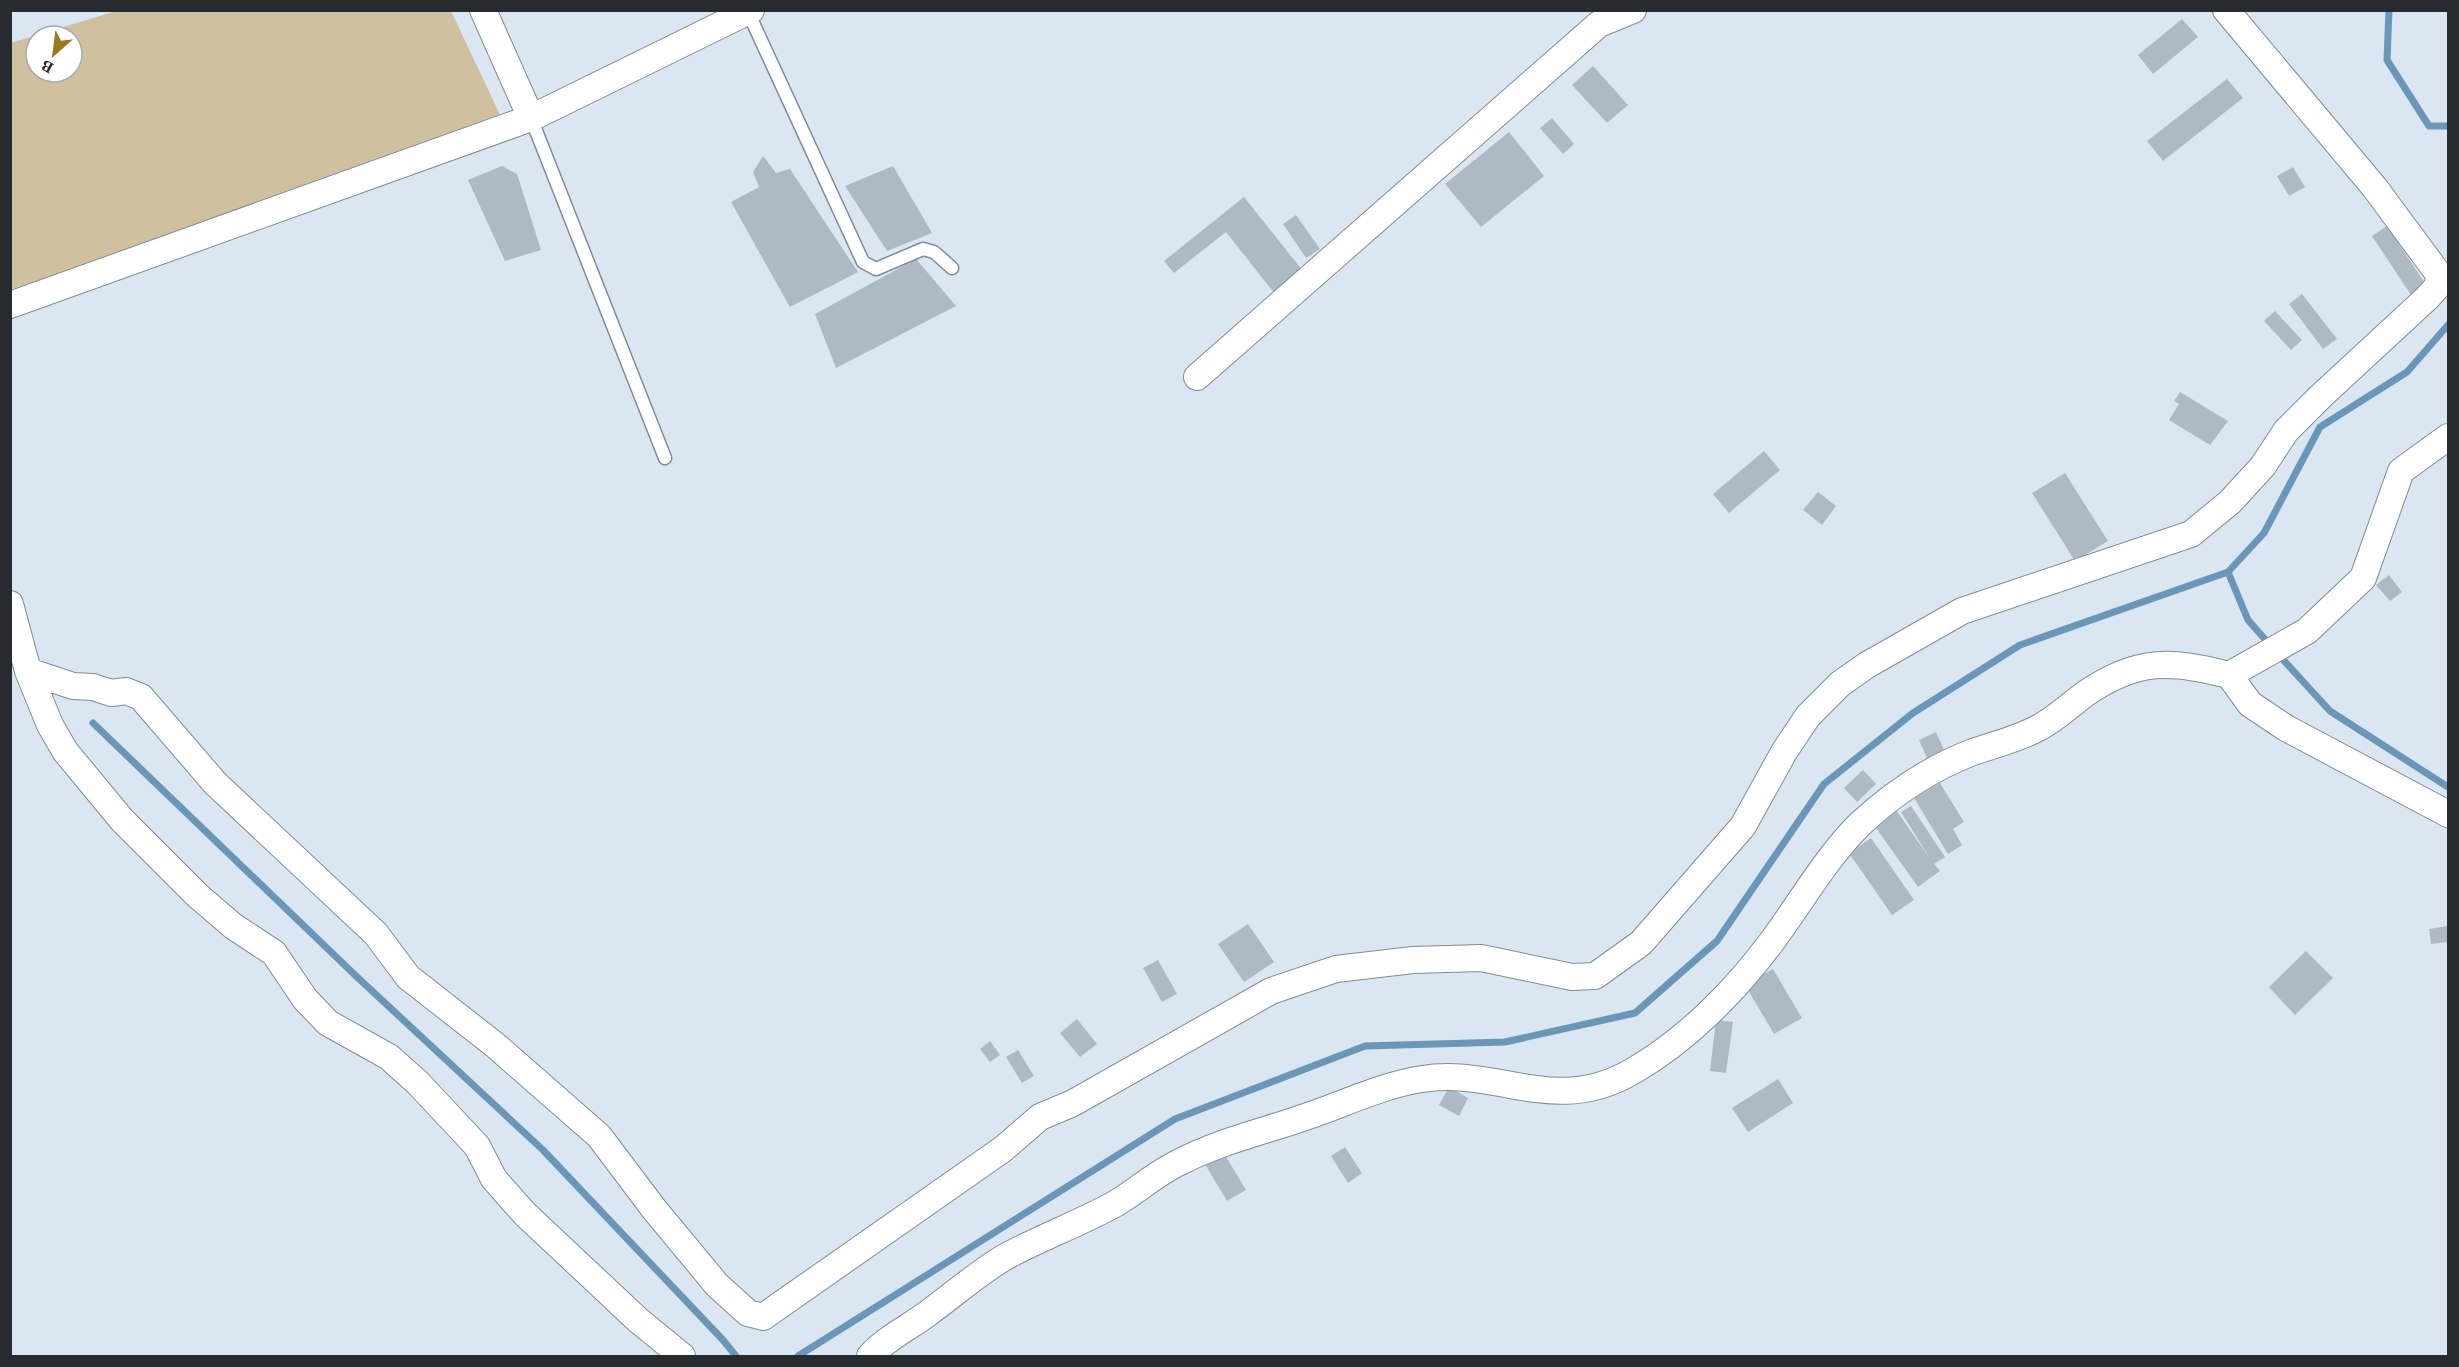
<svg xmlns="http://www.w3.org/2000/svg" width="2459" height="1367" font-family="'Times New Roman',serif">
	<style>
		.green { fill: #cfc0a0; fill-rule: evenodd }
		.lines { fill: none; stroke-linecap: round; stroke-linejoin: round }
		.stream { stroke: #6c96b8; stroke-width: 7 }
		.building { fill: #adbac4 }
		.service-casing { stroke: #818c96; stroke-width: 15 }
		.minor-casing { stroke: #818c96; stroke-width: 28 }
		.service { stroke: #fff; stroke-width: 12 }
		.minor { stroke: #fff; stroke-width: 26 }
	</style>
	<rect width="100%" height="100%" fill="#dae6f1"/>
	<path class="green" d="M116 11H451L502 119 122 254 11 289V43ZM36 36H72V72H36Z"/>
	<g class="lines">
		<path class="stream" d="M2389 10 2387 60 2429 126H2448
			M2228 572 2248 620 2270 645
			M2277 653 2330 711 2448 787
			M93 723 356 976 543 1150 723 1340 736 1356
			M798 1356 1175 1119 1365 1046 1505 1042 1635 1013 1717 941 1824 784 1913 713 2020 645 2228 572 2264 533 2320 427 2407 372 2448 325"/>
	</g>
	<path class="building" d="M2182 19 2198 37 2153 74 2138 55Z
		M1593 66 1628 105 1607 123 1572 85Z
		M2227 79 2243 98 2163 161 2147 141Z
		M1552 118 1574 144 1563 154 1540 128Z
		M1509 132 1544 176 1481 227 1445 184Z
		M763 156 776 173 790 169 858 272 790 307 731 202 759 187 753 172Z
		M502 166 517 174 541 250 505 261 468 180Z
		M893 166 932 233 887 251 845 186Z
		M2293 167 2305 187 2289 196 2277 176Z
		M1244 197 1303 271 1275 294 1226 232 1174 273 1164 261Z
		M1296 215 1320 249 1306 258 1283 224Z
		M2387 226 2426 285 2411 295 2372 236Z
		M916 259 956 306 836 368 815 314Z
		M2302 294 2337 339 2323 349 2289 304Z
		M2275 311 2302 340 2291 350 2264 321Z
		M2180 392 2228 421 2210 445 2169 420 2179 404 2174 401Z
		M1764 451 1780 470 1729 513 1713 494Z
		M2065 473 2108 541 2075 561 2032 493Z
		M1818 492 1836 506 1822 525 1803 510Z
		M2389 575 2402 592 2390 601 2376 585Z
		M1936 732 1944 750 1927 758 1919 740Z
		M1863 770 1876 784 1857 802 1844 788Z
		M1940 783 1964 822 1953 829 1962 845 1948 854 1914 798Z
		M1911 806 1945 857 1934 864 1940 871 1918 887 1874 825 1896 810 1931 860 1901 812Z
		M1871 838 1914 900 1892 915 1849 853Z
		M1248 924 1274 962 1244 982 1218 944Z
		M2448 926V942L2431 944 2429 929Z
		M2306 951 2333 978 2295 1015 2269 987Z
		M1158 960 1177 994 1162 1002 1143 968Z
		M1773 969 1802 1018 1774 1034 1745 985Z
		M1077 1019 1097 1044 1080 1057 1060 1033Z
		M1716 1020 1733 1022 1726 1073 1710 1071Z
		M990 1041 1000 1055 990 1062 980 1049Z
		M1018 1050 1034 1076 1022 1083 1006 1057Z
		M1778 1079 1793 1103 1748 1132 1732 1108Z
		M1449 1087 1468 1098 1459 1116 1439 1105Z
		M1345 1147 1362 1173 1348 1183 1331 1156Z
		M1222 1150 1246 1190 1227 1201 1203 1161Z"/>
	<g class="lines">
		<g class="service-casing">
			<path id="service" d="M748 12 863 262 876 269 923 249 934 252 952 268
				M531 118 665 458"/>
		</g>
		<g class="minor-casing">
			<path id="minor" d="M483 10 531 118
				M10 305 531 118 751 10
				M1197 377 1599 24 1633 10
				M10 604 28 671 50 725 65 751 122 820 197 895 233 926 274 953 305 999 328 1023 389 1057 418 1083 477 1146 494 1179 525 1214 638 1320 682 1356
				M28 671 73 686 93 687 111 693 126 691 141 697 215 783 376 934 408 977 495 1045 599 1136 654 1209 717 1285 748 1313 763 1317 1003 1149 1040 1117 1073 1103 1271 991 1336 969 1413 960 1481 958 1572 977 1595 976 1641 943 1743 826 1784 752 1808 716 1840 684 1867 665 1962 611 2191 534 2230 502 2263 466 2286 431 2321 396 2427 298 2437 287 2440 276 2375 188 2226 10
				M2229 675 2307 631 2363 578 2401 471 2448 437
				M870 1356C885 1339 908 1328 927 1314 953 1295 978 1273 1005 1257 1040 1238 1078 1224 1113 1205 1136 1192 1156 1173 1180 1162 1220 1141 1266 1131 1308 1116 1346 1103 1383 1085 1422 1079 1499 1067 1555 1117 1633 1071 1687 1040 1736 990 1773 940 1801 902 1826 858 1859 825 1892 794 1931 768 1973 752 1996 744 2019 739 2040 727 2057 718 2070 705 2085 694 2137 658 2171 660 2229 675L2250 704 2286 728 2448 814"/>
		</g>
		<use href="#service" class="service"/>
		<use href="#minor" class="minor"/>
	</g>
	<rect width="2459" height="1367" fill="none" stroke="#272b2f" stroke-width="24"/>
	<g transform="translate(54 54) rotate(208)"><circle r="28" fill="#ffffff" stroke="#a9aaac" stroke-width="1.5"/>
	<path d="M0-4.5L10 22L0 15L-10 22Z" fill="#9a7721"/>
	<text y="-9" font-size="16" font-weight="bold" text-anchor="middle" fill="#272b2f">B</text>
	</g>
</svg>
